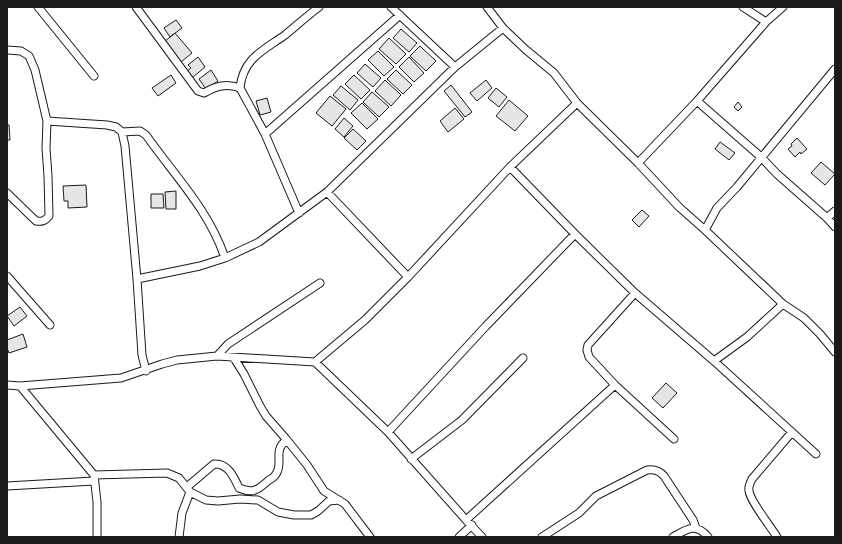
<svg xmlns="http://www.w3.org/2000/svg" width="842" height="544" font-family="Inter,sans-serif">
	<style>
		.building { fill: #e6e6e6; stroke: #1a1a1a }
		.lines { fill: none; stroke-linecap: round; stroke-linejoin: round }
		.minor-casing { stroke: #1a1a1a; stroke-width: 9 }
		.minor { stroke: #fff; stroke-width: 7 }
	</style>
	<rect width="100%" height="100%" fill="#fff"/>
	<path class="building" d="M176 20 182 28 170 37 164 28Z
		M401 29 417 43 409 52 393 38Z
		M175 33 192 53 181 62 164 42Z
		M389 38 406 54 396 64 379 49Z
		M420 46 436 61 426 71 410 56Z
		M378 51 394 67 384 76 368 60Z
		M198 57 205 67 192 78 187 71 191 68 188 65Z
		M409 57 424 73 414 82 399 67Z
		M365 64 381 78 373 87 357 73Z
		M211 70 218 81 206 89 199 79Z
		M396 70 412 85 403 94 387 79Z
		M171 75 176 83 158 96 152 88Z
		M354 75 370 90 361 99 345 84Z
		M385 80 401 95 391 106 375 91Z
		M486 80 492 88 477 101 470 93Z
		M451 85 472 112 465 117 444 91Z
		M341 86 358 100 350 110 333 95Z
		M496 88 507 97 499 107 488 98Z
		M372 92 389 107 379 117 363 102Z
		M330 96 346 109 332 126 316 113Z
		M267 98 271 112 260 115 256 101Z
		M509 100 528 116 515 131 496 116Z
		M738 102 742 107 738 111 734 107Z
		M362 103 378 119 367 129 351 113Z
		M455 108 464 119 448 132 440 121Z
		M344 118 353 126 344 137 335 129Z
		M7 125H9L10 140H7Z
		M353 129 366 141 357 150 344 138Z
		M797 138 807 149 801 154 800 152 795 157 788 149 792 146 791 144Z
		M720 142 735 153 729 160 715 149Z
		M821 162 835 174 825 185 811 173Z
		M86 185 87 207 68 208V201H64L63 186Z
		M176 191V209H166L165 192Z
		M151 194H163L164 208H151Z
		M642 210 649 216 639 227 632 220Z
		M20 307 27 316 14 326 7 316Z
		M23 334 27 347 9 353 7 348V340Z
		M666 383 677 393 663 408 652 398Z"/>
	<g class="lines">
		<g class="minor-casing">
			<path id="minor" d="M38 7 94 76
				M136 7 198 91 204 93C216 86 226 83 240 88
				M391 7 455 67
				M743 7 766 22
				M783 7 766 22 697 101 761 157 777 174 827 218 835 227
				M7 50 21 51 29 56 35 70 47 121 46 148 48 176 49 216C45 221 42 222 36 221L7 193
				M47 121 107 125 116 127 122 132 125 146 137 279 142 355 146 371
				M122 132 140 131 146 135C174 175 209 210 225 258
				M265 134 400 15
				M638 163 697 101
				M510 167 575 234
				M327 192 408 277
				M299 213 265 134 240 88C243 58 264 50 285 35 296 26 307 16 319 7
				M827 218 835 211
				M705 230 717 208 737 187 835 69
				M7 276 50 325
				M137 279 200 266 225 258 259 242 327 192 455 67 503 28
				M635 293 588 345 587 350 589 357 615 385 674 439
				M783 304 804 318 820 334 835 352
				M217 356 228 344 320 283
				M714 361 816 454
				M315 362 365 320 408 277 510 167 577 103
				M7 385 20 386 121 378 162 364 177 360 217 356 315 362 388 432 466 520 482 537
				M20 386 94 475
				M388 432 486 326 575 234 635 293 714 361 747 337 783 304 705 230 679 207 638 163 577 103 554 73 525 49 503 28 487 7
				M287 440 307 465 324 491 345 504 370 537
				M411 459 462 420 523 358
				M7 486 94 481
				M187 487 214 464C228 463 234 477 239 488 253 494 258 490 269 480 271 479 275 476 276 474 284 463 272 450 287 440L266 416 260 406 244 374 234 358
				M466 520 615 385
				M97 537V502L94 475 167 473 179 478 190 492 206 500 218 501 240 499 258 500 278 512 294 515H311L318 511 329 501 339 500
				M179 537 182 513 190 492
				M459 537 472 525
				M542 537 579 513 596 496 647 470C654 469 659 470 664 476L693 520 696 528
				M673 537C687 529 696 522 708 537
				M777 537C771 527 750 501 749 491 748 487 750 483 752 479L792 432"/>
		</g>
		<use href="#minor" class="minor"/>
	</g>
	<rect width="842" height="544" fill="none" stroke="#1a1a1a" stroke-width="16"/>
</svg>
